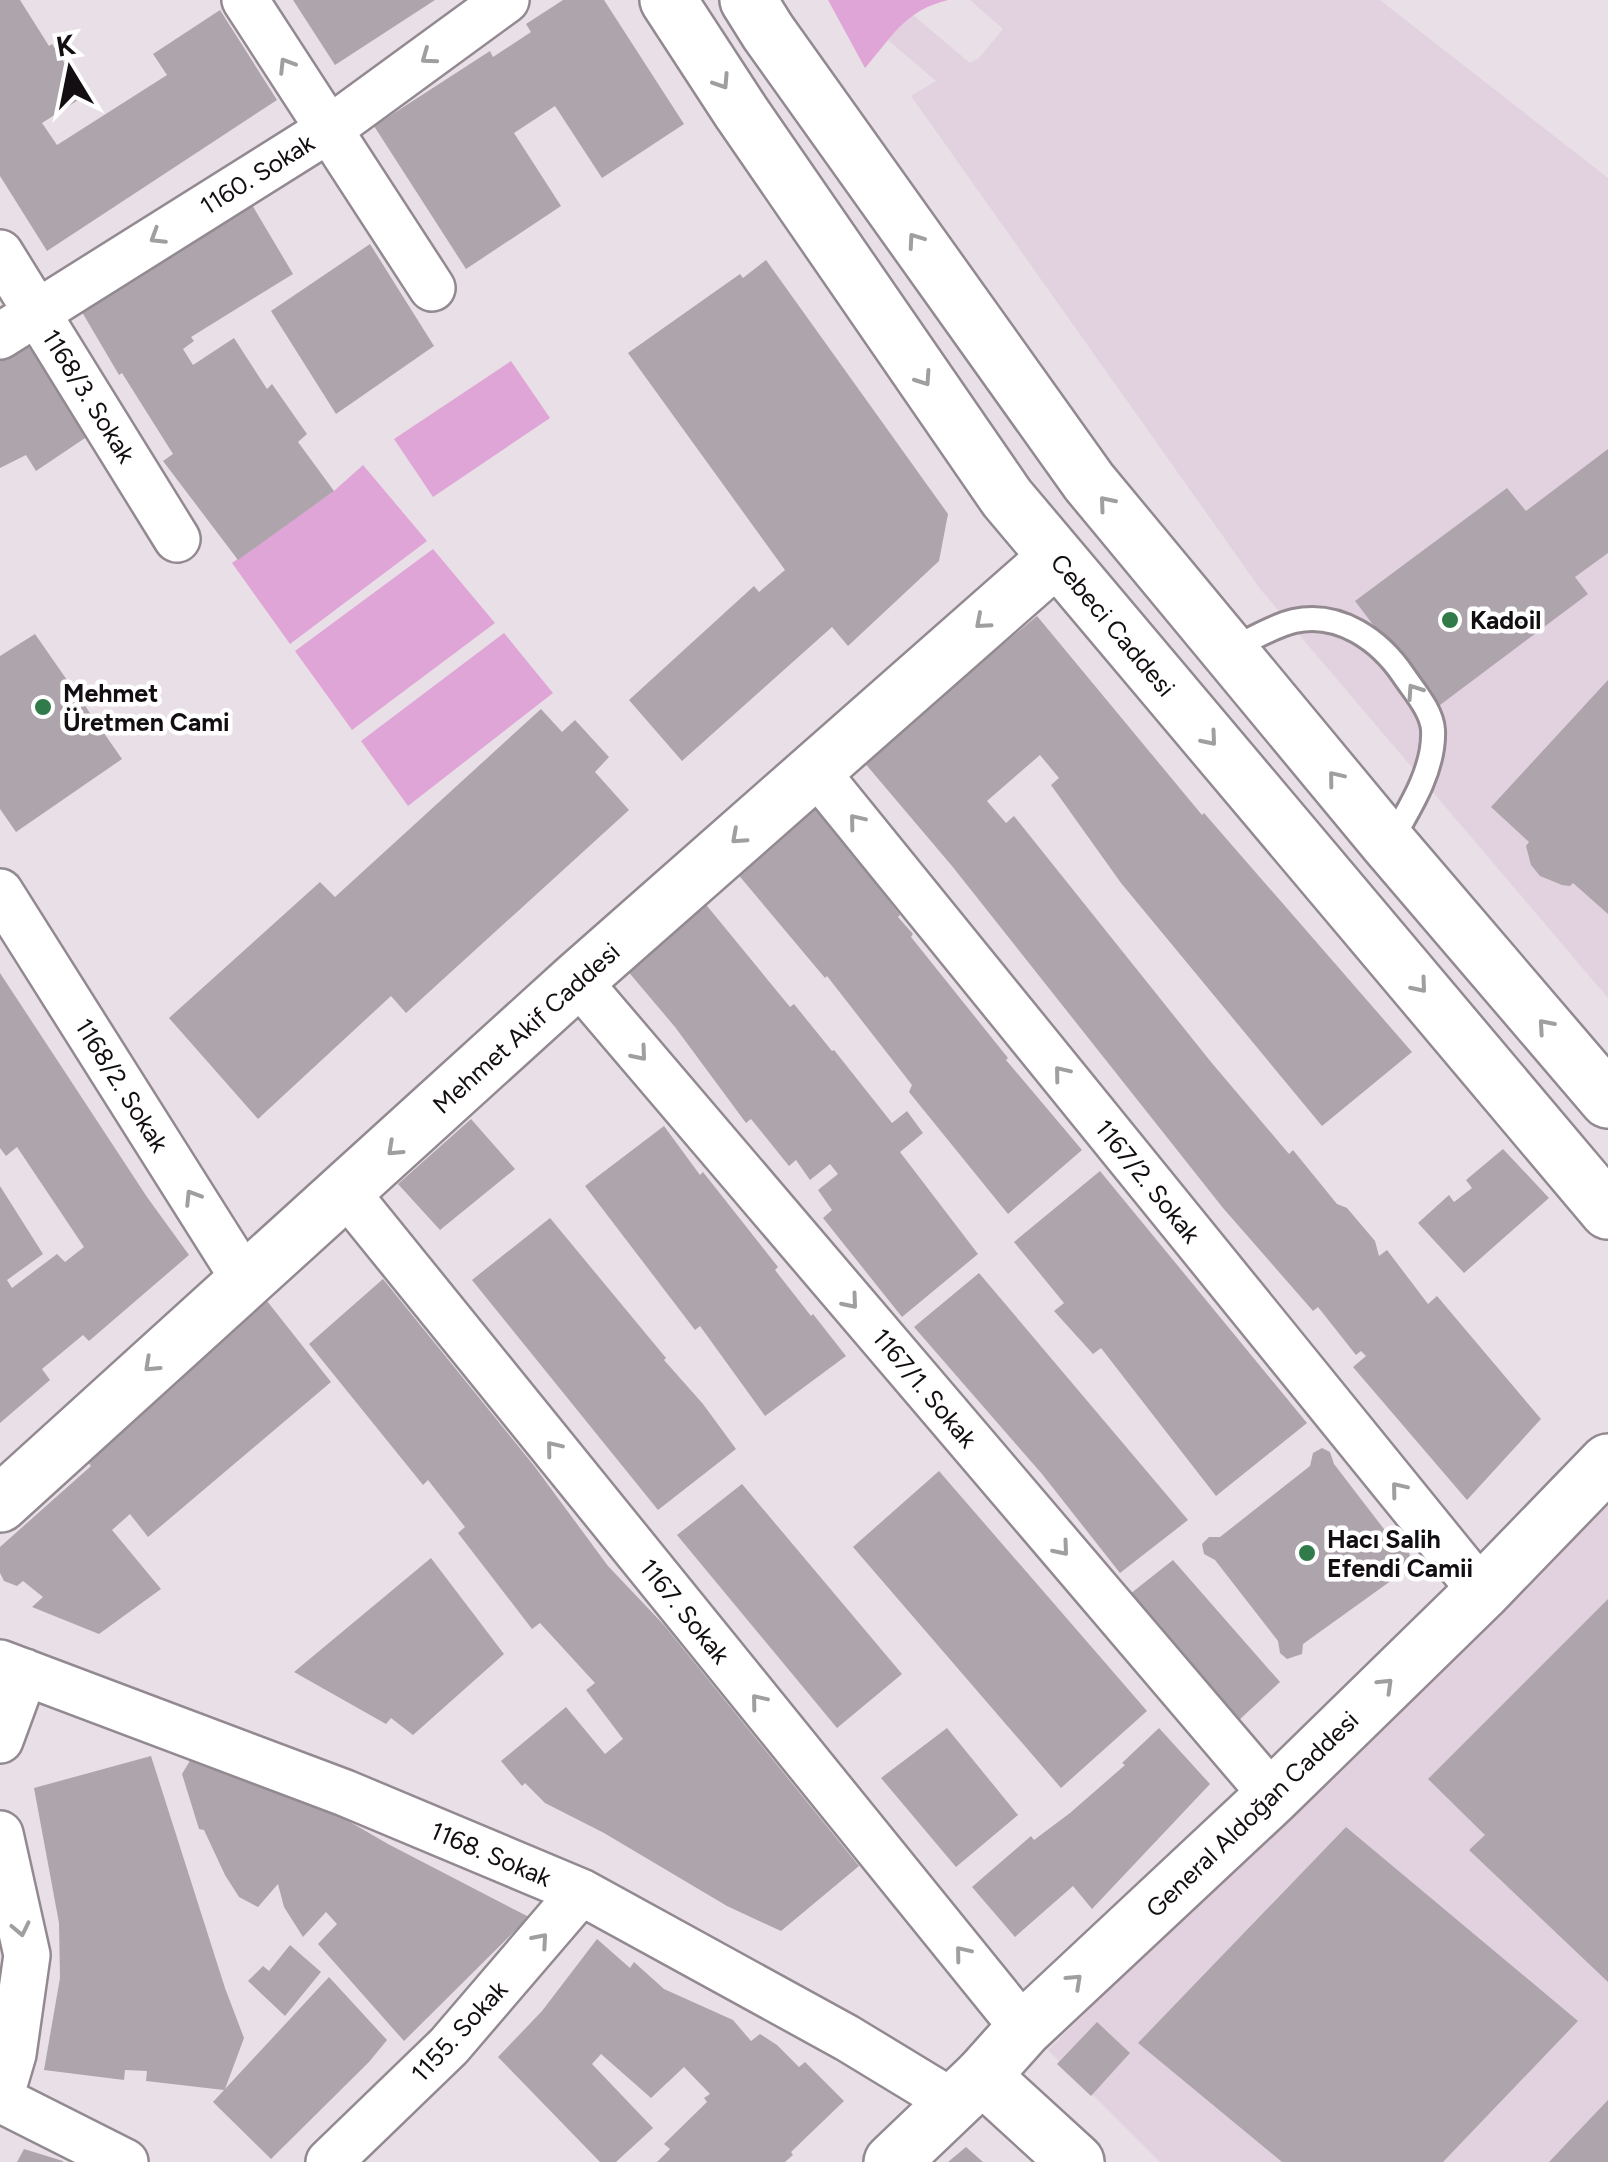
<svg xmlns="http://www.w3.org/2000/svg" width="1608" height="2162" font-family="Figtree,sans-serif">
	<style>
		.built { fill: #e2d2df }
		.green { fill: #dfa5d7 }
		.building { fill: #aea5ac }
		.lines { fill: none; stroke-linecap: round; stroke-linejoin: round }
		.service-casing { stroke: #928991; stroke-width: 28 }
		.minor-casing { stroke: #928991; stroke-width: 50 }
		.tertiary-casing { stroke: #928991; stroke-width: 60 }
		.secondary-casing { stroke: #928991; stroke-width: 60 }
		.primary-casing { stroke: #928991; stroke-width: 60 }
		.service { stroke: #fff; stroke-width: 22 }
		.minor { stroke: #fff; stroke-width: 45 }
		.tertiary { stroke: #fff; stroke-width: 55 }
		.secondary { stroke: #fff; stroke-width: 55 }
		.primary { stroke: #fff; stroke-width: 55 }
		.oneway { stroke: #a09fa0 }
		.poi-dot { fill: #307b49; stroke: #fff; stroke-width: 4 }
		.labels { text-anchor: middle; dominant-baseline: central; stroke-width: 9; stroke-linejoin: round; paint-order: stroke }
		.street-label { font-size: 25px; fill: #120e11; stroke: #fff }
		.poi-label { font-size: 25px; font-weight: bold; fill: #120e11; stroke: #fff; text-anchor: start }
	</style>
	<rect width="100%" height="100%" fill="#e9dfe7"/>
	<path class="built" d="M841 0H895L970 63 978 59 1003 29 970 0H1380L1608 178V998L1261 590 911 96 936 81Z
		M1608 1497V2162H1160L1048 2050Z"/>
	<path class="green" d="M828 0H948C904 11 893 36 865 68Z
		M511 361 550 418 433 497 394 439Z
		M363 465 427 541 290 644 232 563 334 491Z
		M433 549 495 623 352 730 295 651Z
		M504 633 553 693 408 806 361 741Z"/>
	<path class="building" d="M0 0H20L49 46 52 44 86 95 42 123 57 145 167 75 153 54 220 10 277 100 47 251 0 176Z
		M293 0H435L335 65Z
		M563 0H604L684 124 602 178 555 106 514 133 561 206 466 269 374 126 490 51 493 57 531 32 526 24Z
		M248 198 293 274 191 337 194 341 183 349 193 365 234 338 267 389 272 384 307 434 298 442 334 491 238 560 163 461 173 454 122 373 119 375 79 307Z
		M370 244 434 346 336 414 271 311Z
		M766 260 948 514 939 561 848 646 832 627 682 761 629 700 754 586 759 592 785 570 628 353 740 274 743 278Z
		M27 342 88 436 36 471 26 455 0 468V361Z
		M1608 449V553L1575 577 1588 594 1436 708 1355 601 1507 488 1526 511Z
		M1037 616 1202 815 1204 813 1412 1052 1322 1126 1121 883 1051 785 1059 778 1040 755 987 801 1006 823 1014 816 1211 1062 1289 1154 1293 1150 1337 1204 1347 1208 1375 1241 1379 1256 1387 1250 1428 1304 1437 1296 1541 1419 1467 1500 1353 1367 1366 1356 1361 1351 1356 1355 1318 1307 1313 1311 1223 1208 952 866 863 761Z
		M35 634 122 759 16 832 0 809V656Z
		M1608 680V914L1573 883 1570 886 1562 885 1540 876 1531 865 1526 846 1529 842 1491 807Z
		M541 709 562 732 575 720 609 757 595 772 629 810 406 1013 391 996 258 1119 169 1018 320 882 335 897Z
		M813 802 900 915 898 917 913 934 911 937 1008 1058 1006 1060 1082 1150 1008 1214 909 1092 912 1085 827 976 825 978 736 872Z
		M703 901 790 1007 794 1004 832 1051 834 1050 892 1123 907 1111 923 1133 900 1152 978 1254 902 1317 823 1218 832 1210 818 1190 838 1174 830 1164 810 1180 796 1160 789 1166 751 1119 746 1123 675 1027 626 969Z
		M0 973 147 1197 189 1255 89 1341 83 1335 42 1369 50 1380 0 1423V1186L43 1254 7 1280 12 1288 57 1254 65 1262 84 1247 17 1147 6 1156 0 1148Z
		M471 1119 515 1169 440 1230 398 1184Z
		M664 1126 700 1175 703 1172 778 1267 775 1270 811 1316 813 1314 846 1356 765 1416 700 1326 695 1330 585 1186Z
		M1503 1149 1549 1198 1464 1273 1418 1223 1449 1195 1454 1202 1472 1188 1466 1180Z
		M1100 1171 1307 1423 1216 1496 1101 1348 1093 1354 1054 1311 1064 1303 1014 1242Z
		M550 1218 666 1358 664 1360 703 1404 736 1449 658 1510 472 1280Z
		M979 1273 1188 1520 1120 1573 1042 1474 914 1327Z
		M383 1279 535 1467 608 1566 664 1625 859 1866 781 1931 727 1906 604 1833 545 1803 525 1783 522 1786 501 1761 566 1707 605 1754 623 1739 586 1690 595 1683 540 1623 532 1629 458 1533 465 1527 428 1480 423 1485 309 1344Z
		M267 1301 331 1382 148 1537 130 1514 112 1530 161 1589 99 1634 32 1607 43 1597 23 1581 17 1586 4 1581 0 1573V1547L91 1466 86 1460Z
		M1322 1448 1330 1452 1334 1464 1397 1546 1409 1552 1411 1561 1406 1570 1303 1644 1302 1654 1287 1659 1280 1653 1278 1641 1215 1560 1204 1554 1202 1544 1209 1537H1220L1310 1466 1313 1453Z
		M939 1471 1147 1711 1061 1788 853 1547Z
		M742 1484 902 1674 837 1728 677 1535Z
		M431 1558 504 1654 413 1735 391 1718 386 1724 294 1672Z
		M1173 1560 1280 1682 1238 1721 1130 1594Z
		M1608 1599V1982L1469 1850 1485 1835 1428 1779Z
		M947 1728 1018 1815 956 1867 881 1778Z
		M1159 1728 1210 1784 1092 1909 1073 1886 1015 1937 972 1887 1031 1836 1034 1840 1070 1813 1125 1765 1122 1763Z
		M194 1754 338 1815 388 1844 529 1917 404 2041 318 1944 337 1924 326 1912 303 1937 284 1907 278 1884 258 1907 239 1897 225 1875 204 1830 199 1829 182 1774Z
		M151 1756 225 1988 244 2038 225 2089 329 1977 387 2040 369 2062 271 2159 213 2102 224 2090 146 2081 147 2071 125 2070 124 2080 44 2070 60 1978 59 1923 34 1788Z
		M1346 1827 1578 2021 1443 2162H1282L1138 2043Z
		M597 1939 630 1968 634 1962 664 1989 733 2020 751 2041 760 2034 777 2045 799 2067 805 2062 844 2101 791 2152 793 2155 785 2162H657L670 2149 664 2144 707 2102 704 2098 710 2094 684 2067 651 2098 601 2054 592 2064 653 2128 616 2162H600L498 2057 542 2011Z
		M290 1945 321 1972 285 2016 248 1981 263 1966 269 1971Z
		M1097 2022 1130 2053 1091 2096 1057 2064Z
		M1608 2100V2162H1549Z
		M966 2147 983 2162H948Z
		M24 2149 63 2161V2162H17Z"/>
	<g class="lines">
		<g class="service-casing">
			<path id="service" d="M1230 649C1250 641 1272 626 1294 621 1339 611 1380 640 1404 676 1414 691 1432 711 1433 730 1435 770 1408 811 1389 844"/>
		</g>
		<g class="minor-casing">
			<path id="minor" d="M245 0 432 288
				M0 253 177 539
				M0 336 328 130 506 0
				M814 769 1482 1592
				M0 892 244 1279
				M577 980 1273 1796
				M346 1192 1024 2029
				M0 1663 345 1793 581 1892 847 2038 954 2103
				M0 1740 25 1672
				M0 1834 27 1955 13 2054 0 2098
				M0 2099 125 2162
				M329 2162 449 2046 581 1892"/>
		</g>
		<g class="tertiary-casing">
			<path id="tertiary" d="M982 2076 1076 2162"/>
		</g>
		<g class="secondary-casing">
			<path id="secondary" d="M0 1504 577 980 1056 558
				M892 2162 982 2076 1024 2029 1273 1796 1482 1592 1608 1462"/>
		</g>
		<g class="primary-casing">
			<path id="primary" d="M668 0 741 112 1007 498 1608 1211
				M748 0 768 32 1089 482 1389 844 1608 1100"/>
		</g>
		<use href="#service" class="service"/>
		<use href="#minor" class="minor"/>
		<use href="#tertiary" class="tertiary"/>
		<use href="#secondary" class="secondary"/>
		<use href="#primary" class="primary"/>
	</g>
	<defs><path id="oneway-chevron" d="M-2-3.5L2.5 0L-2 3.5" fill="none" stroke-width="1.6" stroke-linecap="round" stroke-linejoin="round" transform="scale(2.5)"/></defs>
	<g class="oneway">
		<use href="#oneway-chevron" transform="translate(428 57) rotate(144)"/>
		<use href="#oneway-chevron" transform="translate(286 65) rotate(-122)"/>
		<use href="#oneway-chevron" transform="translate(722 82) rotate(57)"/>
		<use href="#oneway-chevron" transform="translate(157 237) rotate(148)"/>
		<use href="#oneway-chevron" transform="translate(915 240) rotate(-125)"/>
		<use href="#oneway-chevron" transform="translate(924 379) rotate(56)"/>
		<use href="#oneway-chevron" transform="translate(1106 503) rotate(-130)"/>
		<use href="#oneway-chevron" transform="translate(982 622) rotate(139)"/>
		<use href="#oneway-chevron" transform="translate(1414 691) rotate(-124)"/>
		<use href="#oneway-chevron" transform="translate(1210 739) rotate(50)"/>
		<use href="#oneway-chevron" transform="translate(1335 778) rotate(-129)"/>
		<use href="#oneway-chevron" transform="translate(856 821) rotate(-129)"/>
		<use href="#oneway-chevron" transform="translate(738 837) rotate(138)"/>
		<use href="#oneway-chevron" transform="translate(1420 986) rotate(50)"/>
		<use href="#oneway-chevron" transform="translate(1545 1026) rotate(-131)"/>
		<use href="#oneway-chevron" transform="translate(640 1054) rotate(50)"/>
		<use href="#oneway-chevron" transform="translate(1061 1073) rotate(-129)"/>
		<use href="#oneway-chevron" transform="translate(394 1149) rotate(137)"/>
		<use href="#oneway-chevron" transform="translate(192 1197) rotate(-122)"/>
		<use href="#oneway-chevron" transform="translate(851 1302) rotate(50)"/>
		<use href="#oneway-chevron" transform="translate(151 1365) rotate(137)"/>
		<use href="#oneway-chevron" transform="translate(553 1448) rotate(-129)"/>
		<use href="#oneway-chevron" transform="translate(1398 1489) rotate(-129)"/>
		<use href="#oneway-chevron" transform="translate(1062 1549) rotate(50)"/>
		<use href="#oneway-chevron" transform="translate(1386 1685) rotate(-44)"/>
		<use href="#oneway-chevron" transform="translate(758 1701) rotate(-129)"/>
		<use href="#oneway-chevron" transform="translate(21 1929) rotate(78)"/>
		<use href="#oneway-chevron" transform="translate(541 1940) rotate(-49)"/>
		<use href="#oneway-chevron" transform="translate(962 1953) rotate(-129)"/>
		<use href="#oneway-chevron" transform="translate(1075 1981) rotate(-43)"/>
	</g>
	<g class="poi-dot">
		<circle cx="1450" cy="620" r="10"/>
		<circle cx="43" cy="707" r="10"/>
		<circle cx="1307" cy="1553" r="10"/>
	</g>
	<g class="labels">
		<g class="street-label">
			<text transform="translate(257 174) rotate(-32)">1160. Sokak</text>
			<text transform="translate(89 396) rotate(58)">1168/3. Sokak</text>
			<text transform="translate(1113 625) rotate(50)">Cebeci Caddesi</text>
			<text transform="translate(526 1028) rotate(-42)">Mehmet Akif Caddesi</text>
			<text transform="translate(122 1085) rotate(58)">1168/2. Sokak</text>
			<text transform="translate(1148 1181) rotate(51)">1167/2. Sokak</text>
			<text transform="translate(925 1388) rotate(50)">1167/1. Sokak</text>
			<text transform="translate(685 1611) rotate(51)">1167. Sokak</text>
			<text transform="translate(1252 1814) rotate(-44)">General Aldoğan Caddesi</text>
			<text transform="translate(491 1854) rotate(23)">1168. Sokak</text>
			<text transform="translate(459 2031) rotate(-47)">1155. Sokak</text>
		</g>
		<g class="poi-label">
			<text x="1470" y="620">Kadoil</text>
			<text x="63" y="693">Mehmet<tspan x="63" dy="29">Üretmen Cami</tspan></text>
			<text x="1327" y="1539">Hacı Salih<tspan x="1327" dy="29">Efendi Camii</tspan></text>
		</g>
	</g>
	<g transform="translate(70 70) rotate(350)" stroke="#ffffff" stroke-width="8" paint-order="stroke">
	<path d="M0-8L18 38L0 25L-18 38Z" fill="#120e11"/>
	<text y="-15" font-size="28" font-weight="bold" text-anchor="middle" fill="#120e11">K</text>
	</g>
</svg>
